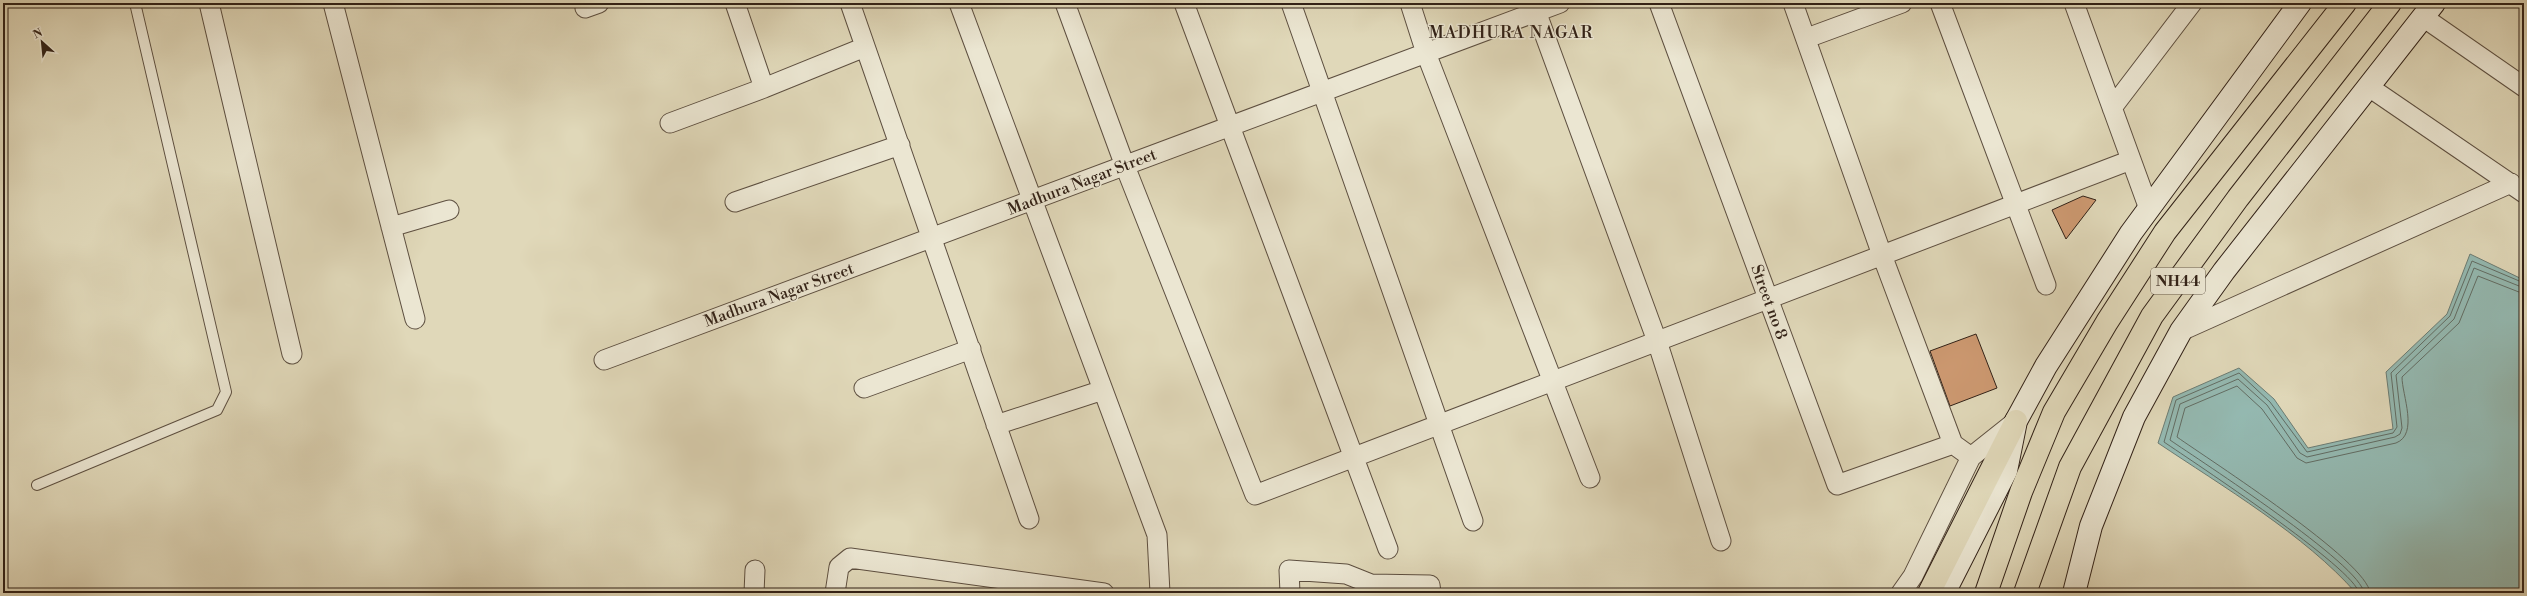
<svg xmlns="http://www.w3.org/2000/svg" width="2527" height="596" font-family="'Libre Bodoni',serif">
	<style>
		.water { fill: #94b9b1; stroke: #6c7c73 }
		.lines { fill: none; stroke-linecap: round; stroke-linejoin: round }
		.shore { stroke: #626d64; stroke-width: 1 }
		.building { fill: #cd9971; stroke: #312117 }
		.service-casing { stroke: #5d4f40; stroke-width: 12 }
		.minor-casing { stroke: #5d4f40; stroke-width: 21 }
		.secondary-casing { stroke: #312117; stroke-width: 24 }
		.primary-casing { stroke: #312117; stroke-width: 24 }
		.trunk-casing { stroke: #312117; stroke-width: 24 }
		.service { stroke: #ebe6d2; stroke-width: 10 }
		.minor { stroke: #ebe6d2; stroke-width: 19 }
		.secondary { stroke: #ebe6d2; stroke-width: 22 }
		.primary { stroke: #e0d8b9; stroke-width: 22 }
		.trunk { stroke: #e0d8b9; stroke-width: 22 }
		.labels { text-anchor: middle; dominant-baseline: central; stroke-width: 3; stroke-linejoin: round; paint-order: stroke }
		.shield { fill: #ebe6d2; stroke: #695c4f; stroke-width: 1 }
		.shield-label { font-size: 15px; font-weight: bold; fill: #312117 }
		.street-label { font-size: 16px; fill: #312117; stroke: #ebe6d2 }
		.neighbourhood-label { font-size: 17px; letter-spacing: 1px; fill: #312117; stroke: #ebe6d2 }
	</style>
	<rect width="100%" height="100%" fill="#e0d8b9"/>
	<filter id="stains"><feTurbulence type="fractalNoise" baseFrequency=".005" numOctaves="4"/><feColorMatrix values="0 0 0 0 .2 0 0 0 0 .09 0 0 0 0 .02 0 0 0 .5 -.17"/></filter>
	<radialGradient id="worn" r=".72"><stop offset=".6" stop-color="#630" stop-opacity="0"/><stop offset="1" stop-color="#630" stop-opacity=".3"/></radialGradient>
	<path class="water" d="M2470 254 2524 280V593H2356C2305 535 2222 486 2158 443L2173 397 2239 368 2274 399 2308 448 2393 429 2386 372 2447 314Z"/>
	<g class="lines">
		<path class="shore" d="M2359 593C2356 569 2192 461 2164 442L2176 400 2239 373 2270 402 2307 452 2393 433 2397 427 2391 373 2450 316 2472 261 2524 283
			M2364 593C2362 565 2199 460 2170 440L2180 404 2238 379 2267 405 2300 453 2307 457 2395 437 2400 434 2402 428 2396 375 2454 319 2474 268 2524 288
			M2370 593C2369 562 2208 459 2177 437L2185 408 2237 386 2262 409 2297 458 2306 463 2396 443C2419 434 2402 395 2402 377L2459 323 2478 276 2524 294"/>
	</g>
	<path class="building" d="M2083 196 2096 200 2066 239 2052 210Z
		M1976 334 1997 388 1950 406 1930 351Z"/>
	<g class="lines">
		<g class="service-casing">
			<path id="service" d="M37 485 217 410 226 392 135 3"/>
		</g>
		<g class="minor-casing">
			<path id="minor" d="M209 3 292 354
				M333 3 415 319
				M735 3 764 88 865 47
				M850 3 1029 519
				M959 3 1157 535 1160 593
				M1065 3 1125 166 1255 495 2131 160
				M1184 3 1388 549
				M1291 3 1473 521
				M1410 3 1426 53 1590 478
				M1533 3 1657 341 1721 541
				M1659 3 1837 485 1953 444
				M1793 3 1882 255 1953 444 1971 457
				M1940 3 2046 285
				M2074 3 2149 209
				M585 8 599 3
				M2423 17 2524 87
				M1807 38 1902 3
				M2369 87 2524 193
				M2112 108 2192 3
				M670 123 764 88
				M735 202 900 145
				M391 227 449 210
				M2181 331 2511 183
				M604 360 1560 3
				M864 388 971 349
				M996 425 1103 390
				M754 593 755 570
				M835 593 839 567 850 558 1104 593
				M1290 593 1289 570 1346 574 1371 584 1430 585 1431 593
				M1901 593 1913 576 1971 457 2015 422"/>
		</g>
		<g class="secondary-casing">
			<path id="secondary" d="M1944 593 2006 471 2016 421 2046 366 2131 233 2300 3
				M2074 593 2091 526 2134 417 2181 331 2224 271 2434 3"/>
		</g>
		<g class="primary-casing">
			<path id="primary" d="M1929 593 2016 421"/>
		</g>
		<g class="trunk-casing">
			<path id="trunk" d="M1986 593 2021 492 2054 412 2107 322 2165 232 2345 3
				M2025 593 2070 467 2152 316 2238 198 2390 3"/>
		</g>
		<use href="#service" class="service"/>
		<use href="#minor" class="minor"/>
		<use href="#secondary" class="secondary"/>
		<use href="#primary" class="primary"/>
		<use href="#trunk" class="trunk"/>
	</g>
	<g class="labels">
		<rect class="shield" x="2151" y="268" width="54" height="26" rx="3"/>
		<g class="shield-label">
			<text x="2178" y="281">NH44</text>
		</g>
		<g class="street-label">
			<text transform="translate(1082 182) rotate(-21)">Madhura Nagar Street</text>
			<text transform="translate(779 295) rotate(-20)">Madhura Nagar Street</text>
			<text transform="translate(1769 302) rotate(70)">Street no 8</text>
		</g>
		<g class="neighbourhood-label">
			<text x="1511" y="33">MADHURA NAGAR</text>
		</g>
	</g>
	<rect width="2527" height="596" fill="none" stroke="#e0d8b9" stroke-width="16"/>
	<rect x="4" y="4" width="2519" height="588" fill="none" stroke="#312117" stroke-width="2"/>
	<rect x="8" y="8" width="2511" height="580" fill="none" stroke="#312117"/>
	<g transform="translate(42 42) rotate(333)" stroke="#ebe6d2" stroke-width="3" paint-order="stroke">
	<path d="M0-3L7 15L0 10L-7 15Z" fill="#312117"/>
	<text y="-6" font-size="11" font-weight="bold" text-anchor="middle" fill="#312117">N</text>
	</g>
	<rect width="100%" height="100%" filter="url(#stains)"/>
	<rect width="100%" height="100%" fill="url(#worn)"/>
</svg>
